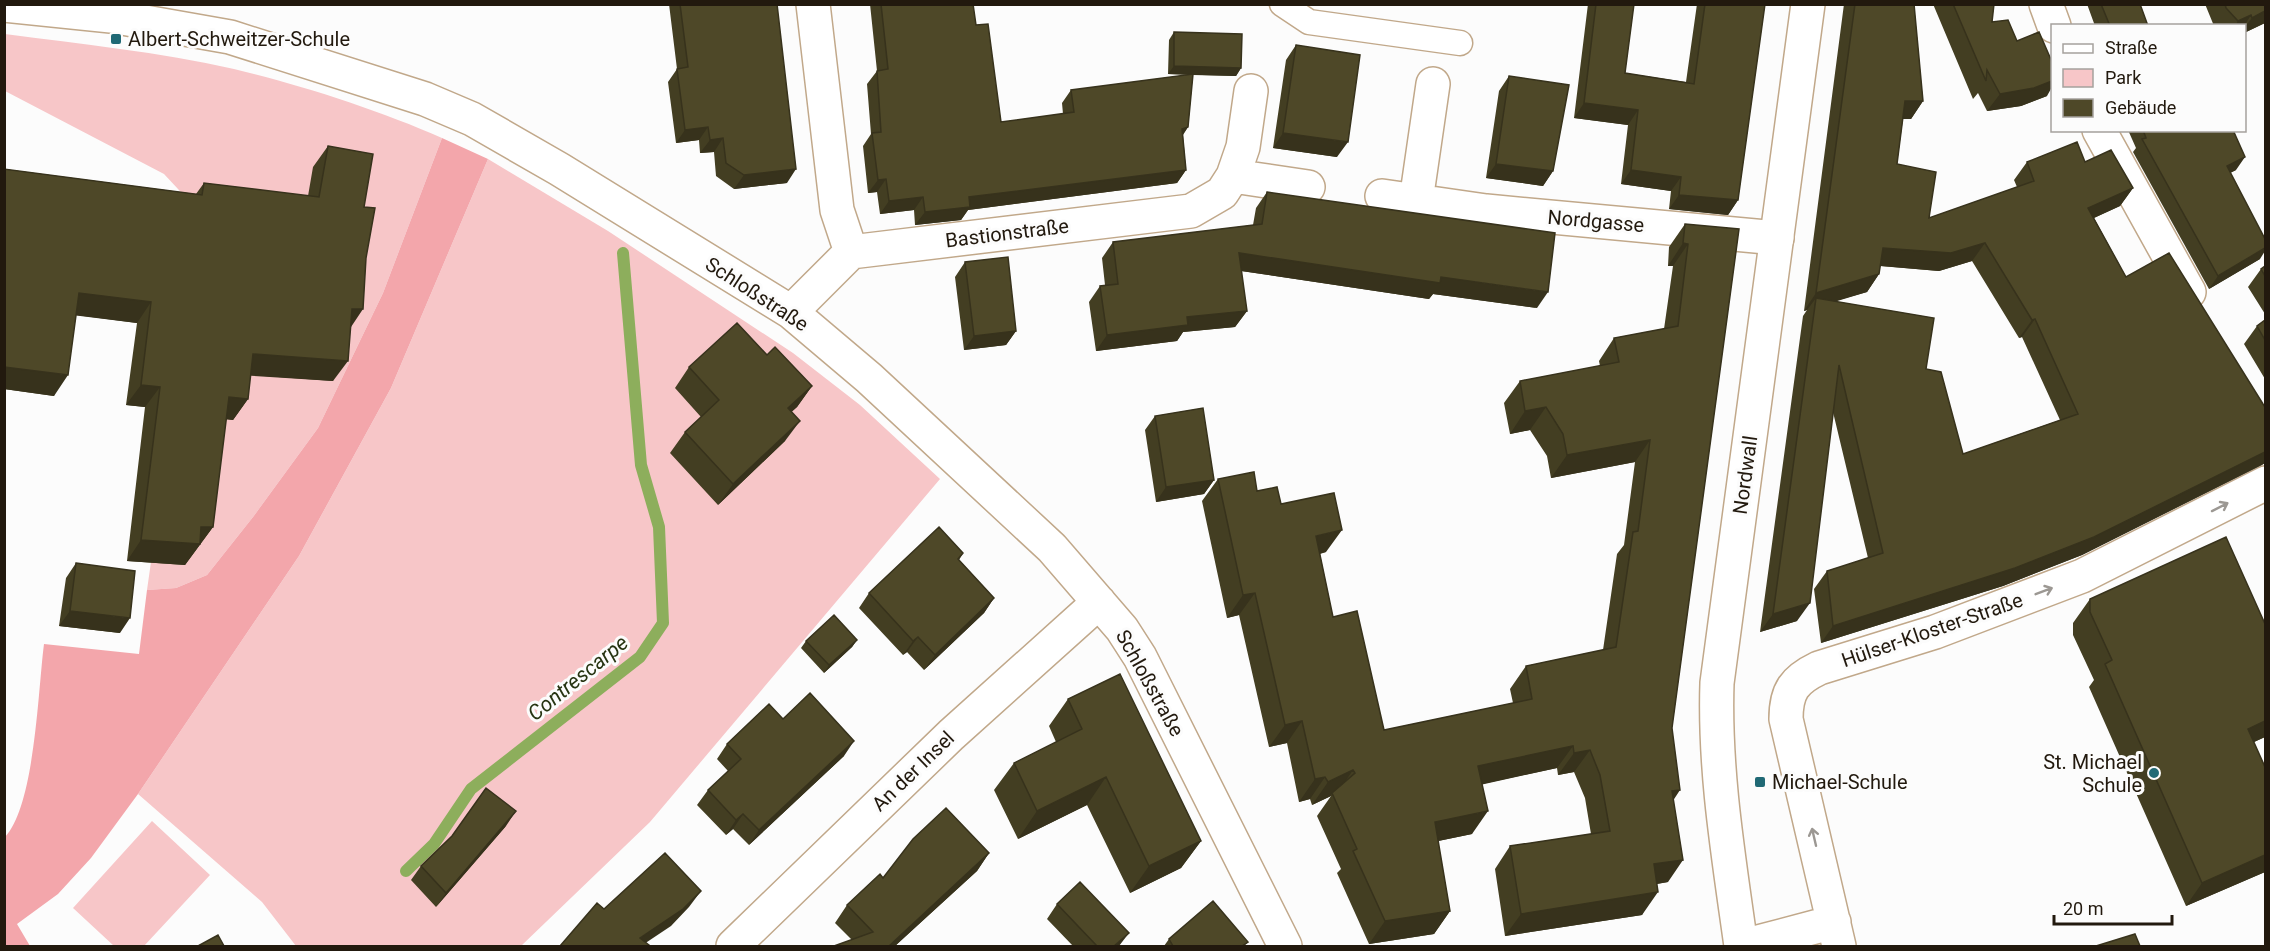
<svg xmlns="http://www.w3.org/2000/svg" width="2270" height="951" font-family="Roboto,sans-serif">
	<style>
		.green { fill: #f7c6c8 }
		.forest { fill: #f3a6ab }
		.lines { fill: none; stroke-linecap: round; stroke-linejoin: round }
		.stream { stroke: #8dae5c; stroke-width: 12 }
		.service-casing { stroke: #c1a88a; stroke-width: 27 }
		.minor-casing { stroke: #c1a88a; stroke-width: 36 }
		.primary-casing { stroke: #c1a88a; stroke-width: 36 }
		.service { stroke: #fff; stroke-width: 24 }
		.minor { stroke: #fff; stroke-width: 33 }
		.primary { stroke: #fff; stroke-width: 33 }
		.wall { fill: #433e22; fill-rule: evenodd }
		.shaded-wall { fill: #37321c }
		.building { fill: #4e4828; stroke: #37321c; stroke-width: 1.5 }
		.oneway { stroke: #9c9893 }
		.poi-dot { fill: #206975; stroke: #fcfcfc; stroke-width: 2 }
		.labels { text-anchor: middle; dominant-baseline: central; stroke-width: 6; stroke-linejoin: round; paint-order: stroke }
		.poi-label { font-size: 20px; fill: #22190e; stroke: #fcfcfc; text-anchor: start }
		.street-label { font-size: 20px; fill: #22190e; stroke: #fcfcfc }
		.water-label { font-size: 21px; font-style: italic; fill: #273412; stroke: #fcfcfc }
	</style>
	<rect width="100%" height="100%" fill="#fcfcfc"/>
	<path class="green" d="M5 34C81 44 159 52 234 69 301 85 379 110 442 138L383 293 318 428 253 517 207 575 176 588 147 590 151 562 185 565 187 547 198 548 214 418 233 419 250 280 297 258 192 204 164 174 5 91Z
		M488 159 608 231 793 353 860 405 940 479 650 822 521 946H296L262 902 138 794 299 556 391 388Z
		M152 821 210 875 144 946H114L73 908Z"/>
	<path class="forest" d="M442 138 488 159 391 388 299 556 138 794 91 858 58 894 17 924 30 946H5V837C35 805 38 690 44 644L139 654 147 590 176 588 207 575 253 517 318 428 383 293Z"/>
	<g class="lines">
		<path class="stream" d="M406 871 434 844 471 789 640 657 663 623 659 527 641 465 623 253"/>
		<g class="service-casing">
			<path id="service" d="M1282 4 1309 22 1460 43"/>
		</g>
		<g class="minor-casing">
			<path id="minor" d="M813 4 837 210 851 252
				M2046 4 2054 26
				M4 5 111 16 230 37 425 99 472 119 559 169 791 312 869 378 1052 548 1122 629 1140 657 1285 946
				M2099 130 2189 292
				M1233 176 1243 147 1251 91
				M1382 196 1486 211 1777 238
				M1416 201 1433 84
				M791 312 851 252 1191 211 1222 193 1233 176 1308 187
				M733 946 951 735 1099 602
				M1743 946 1834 922
				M1839 946 1786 719C1786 691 1794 680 1819 668L1935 632 2082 576 2266 483"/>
		</g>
		<g class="primary-casing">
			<path id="primary" d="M1741 946C1729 859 1714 772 1717 683L1808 4"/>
		</g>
		<use href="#service" class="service"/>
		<use href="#minor" class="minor"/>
		<use href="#primary" class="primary"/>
	</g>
	<path class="wall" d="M669 4H777L787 183 734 189 716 176 714 152 700 153 699 140 676 143 668 82 677 69Z
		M870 4H973L976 25 1001 122 1063 114 1062 103 1071 90 1192 75 1168 74 1169 40 1174 32 1241 68 1236 76 1193 75 1188 127 1183 135 1186 170 1177 183 968 210 961 220 915 225 914 210 880 214 877 192 868 193 863 146 871 134 867 84 877 71Z
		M1588 4H1634L1625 73 1686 82 1697 4H1765L1738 200 1728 215 1669 209 1671 191 1621 184 1628 125 1574 118Z
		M1844 4H1914L1923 101 1911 119H1903L1897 164 1929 218 2017 187 2014 180 2027 162H2085L2133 188 2120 206 2094 218 2126 277 2265 407V463L2082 555 2003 586 1821 643 1814 589 1827 571 1868 558 1833 412 1797 621 1760 632 1803 316 1807 310 1804 311ZM1972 261 2019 338 2022 337 2060 420 1963 454 1926 369 1835 301 1867 292 1879 274 1880 266 1939 271Z
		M1933 4H1994L1992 22 2017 41 2047 96 2021 106 1987 111 1978 93 1973 99Z
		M2087 4H2140L2148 26H2095Z
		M2205 4H2265V23L2244 33V26H2214Z
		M1296 45 1337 157 1273 148 1286 60Z
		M1509 76 1553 171 1543 186 1486 178 1499 91Z
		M2128 130H2233L2236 170 2230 173 2260 259 2209 289 2133 152 2136 148Z
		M328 146 364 207 350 327 333 381 250 375 248 399 233 420 226 419 213 527 185 565 127 561 145 407 126 405 137 323 76 315 54 396 4 389V169L196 194 204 183 308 196 313 167Z
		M1267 192 1537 308 1433 294 1429 299 1241 271 1247 311 1235 327 1183 332 1177 341 1096 351 1089 302 1100 286 1105 285 1102 258 1113 242 1253 225 1256 208Z
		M1685 224 1739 229 1672 728 1674 800 1668 882 1657 884 1642 915 1505 936 1495 869 1510 846 1591 834 1585 798 1574 772 1558 775 1557 768 1482 784 1472 834 1438 841 1450 911 1434 934 1369 944 1337 873 1341 869 1317 816 1331 796 1312 805 1310 799 1299 802 1287 743 1269 747 1239 615 1227 618 1202 501 1218 479 1257 491 1281 504 1326 552 1320 554 1333 617 1384 730 1513 703 1510 689 1526 666 1603 650 1617 554 1624 545 1635 462 1551 478 1547 456 1530 430 1510 434 1504 403 1520 381 1600 366 1599 361 1614 338 1664 329 1673 266H1668L1669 247Z
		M965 262 1016 331 1006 345 964 350 955 277Z
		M2265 266V314L2248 287 2261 269Z
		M2265 320V379L2244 344 2257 326Z
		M767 355 812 386 797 407 791 412 785 441 718 505 670 453 685 432 701 417 675 388 689 367Z
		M1155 416 1214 480 1204 494 1156 502 1145 430Z
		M963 553 959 560 994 598 984 613 924 670 907 652 903 655 859 608 869 593Z
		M76 563 120 633 59 626 66 578Z
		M2090 599 2265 624V737L2254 742 2265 872 2186 906 2089 687 2094 680 2073 635V623Z
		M857 640 852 647 824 673 801 648 806 641Z
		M1068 699 1201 841 1181 868 1130 893 1087 805 1018 839 994 790 1014 763 1056 742 1049 726Z
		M783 719 844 756 749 845 733 829 726 835 697 805 708 790 728 771 717 759 727 744Z
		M506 826 436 907 411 880 421 866Z
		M989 853 977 871 895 946H834L852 940 835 923 847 905 883 878Z
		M1057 904 1119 946H1073L1047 919Z
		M1169 939 1248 942 1244 946H1164Z"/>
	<path class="shaded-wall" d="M2265 11V23L2244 33V28L2252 18Z
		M2251 15 2244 26H2235L2238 21Z
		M1174 66 1241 68 1236 76 1168 74Z
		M2052 81V87L2047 96 2021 106 1987 111 2000 94Z
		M1905 101H1923L1911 119H1893Z
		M1584 103 1638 110 1628 125 1574 118Z
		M708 127 699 140 676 143 685 130Z
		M1188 127 1179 140 1182 129Z
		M1283 133 1348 142 1337 157 1273 148Z
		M723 138 714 152 700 153 710 140Z
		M2245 157 2236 170 2218 179 2227 166Z
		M1496 164 1553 171 1543 186 1486 178Z
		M796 169 787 183 734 189 744 175Z
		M1186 170 1177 183 968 210 961 220 915 225 925 212 969 197Z
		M1631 170 1681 177 1671 191 1621 184Z
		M886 179 877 192 868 193 878 180Z
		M2133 188 2120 206 2076 226 2088 208Z
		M1679 195 1738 200 1728 215 1669 209Z
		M923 197 914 210 880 214 889 201Z
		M1683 243 1688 244 1673 266H1668Z
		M1985 243 1972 261 1939 271 1870 265 1883 248Z
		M2265 248V251L2260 259 2209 289 2218 276Z
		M1239 253 1441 277 1548 292 1537 308 1433 294 1429 299 1228 269Z
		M1879 274 1867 292 1814 308 1816 298 1807 310 1804 311 1816 293Z
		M79 293 151 302 137 323 64 314Z
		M352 309H363L349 330Z
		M1247 311 1235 327 1183 332 1177 341 1096 351 1107 335 1187 317Z
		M2035 319 2022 337 2019 338 2032 320Z
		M1016 331 1006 345 964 350 974 336Z
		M253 354 348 361 333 381 239 375Z
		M4 367 68 375 54 396 4 389Z
		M141 385 160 387 145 407 126 405Z
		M812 386 797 407 773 429 788 408Z
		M229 397 248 399 233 420 214 418Z
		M1546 407 1530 430 1510 434 1525 411Z
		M800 421 785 441 718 505 733 484Z
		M1650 440 1635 462 1551 478 1567 455Z
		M2265 452V463L2262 465 2082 555 2003 586 1821 643 1833 626Z
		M1214 480 1204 494 1156 502 1166 487Z
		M201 527H213L185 565 127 561 141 540Z
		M1342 530 1326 552 1300 558 1316 536Z
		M1255 593 1239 615 1227 618 1243 595Z
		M994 598 984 613 924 670 935 655Z
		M1810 603 1797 621 1760 632 1773 614Z
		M70 611 130 618 120 633 59 626Z
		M918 637 907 652 903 655 913 641Z
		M857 640 852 647 824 673 829 665Z
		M1302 721 1287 743 1269 747 1285 725Z
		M2265 721V737L2232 752 2248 729Z
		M854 741 844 756 749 845 759 830Z
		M1573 746 1557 768 1462 789 1478 766Z
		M1590 750 1574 772 1558 775 1574 753Z
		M1353 770 1338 792 1332 793 1331 796 1312 805 1328 782Z
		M1106 777 1087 805 1018 839 1037 811Z
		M1325 777 1310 799 1299 802 1315 779Z
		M1680 790 1665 813 1672 791Z
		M516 811 506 826 436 907 446 893Z
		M1488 811 1472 834 1419 845 1435 822Z
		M743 814 733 829 726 835 736 820Z
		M1201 841 1181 868 1130 893 1149 866Z
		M989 853 977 871 895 946H889Z
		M2265 855V872L2186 906 2202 883Z
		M1683 860 1668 882 1638 887 1654 864Z
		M701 891 689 907 671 926 641 946 640 938Z
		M1658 892 1642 915 1505 936 1521 914Z
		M1450 911 1434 934 1369 944 1385 921Z
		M1129 933 1119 946H1114Z"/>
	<path class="building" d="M680 4H777L796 169 744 175 726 163 723 138 710 140 708 127 685 130 677 69 688 67Z
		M881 4H973L976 25 988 24 1001 122 1074 112 1071 90 1193 74 1188 127 1182 129 1186 170 969 197 970 207 925 212 923 197 889 201 886 179 878 180 872 133 881 132 877 71 888 69Z
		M1596 4H1634L1625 73 1694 84 1705 4H1765L1738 200 1679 195 1681 177 1631 170 1638 110 1584 103Z
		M1855 4H1914L1923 101H1905L1897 164 1936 172 1929 218 2034 181 2027 162 2077 142 2085 162 2111 150 2133 188 2088 208 2126 277 2169 253 2263 404 2265 407V452L2094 537 2015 568 1833 626 1827 571 1883 553 1839 365 1810 603 1773 614 1816 298 1934 318 1926 369 1941 372 1963 454 2078 414 2035 319 2032 320 1985 243 1951 253 1883 248 1879 274 1816 293Z
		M1953 4H1994L1992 22 2008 20 2017 41 2039 32 2052 62V81L2034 88 2000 94 1987 70 1986 81Z
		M2101 4H2140L2148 26H2110Z
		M2225 4H2265V11L2252 18 2251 15 2238 21 2226 8Z
		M1174 32 1242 34 1241 68 1174 66Z
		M1296 45 1360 55 1348 142 1283 133Z
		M1509 76 1569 85 1553 171 1496 164Z
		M2143 130H2233L2245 157 2227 166 2265 239V248L2218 276 2142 139 2146 138Z
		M328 146 373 154 364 207 375 208 366 258 363 309H352L348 361 253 354 248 399 229 397 213 527H201L200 544 141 540 160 387 141 385 151 302 79 293 68 375 4 367V169L202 195 204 183 319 197Z
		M1267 192 1555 233 1548 292 1441 277 1440 283 1239 253 1247 311 1187 317 1188 325 1107 335 1100 286 1118 284 1113 242 1262 224Z
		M1685 224 1739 229 1672 728 1680 790 1672 791 1683 860 1654 864 1658 892 1521 914 1510 846 1610 831 1600 775 1590 750 1574 753 1573 746 1478 766 1488 811 1435 822 1450 911 1385 921 1353 851 1357 849 1332 793 1355 773 1353 770 1328 782 1325 777 1315 779 1302 721 1285 725 1255 593 1243 595 1218 479 1254 472 1257 491 1277 487 1281 504 1334 493 1342 530 1316 536 1333 617 1357 611 1384 730 1532 699 1526 666 1616 647 1633 532 1638 531 1650 440 1567 455 1563 434 1546 407 1525 411 1520 381 1619 362 1614 338 1678 326 1688 244 1683 243Z
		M1008 257 1016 331 974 336 965 262Z
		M2265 266V276L2261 269Z
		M2265 320V340L2257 326Z
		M737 323 767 355 775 347 812 386 788 408 800 421 733 484 685 432 719 400 689 367Z
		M1203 408 1214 480 1166 487 1155 416Z
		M939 527 963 553 958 559 994 598 935 655 918 637 913 641 869 593Z
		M2226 537 2265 624V721L2248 729 2265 767V855L2202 883 2105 664 2112 660 2090 612V599Z
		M76 563 135 571 130 618 70 611Z
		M834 615 857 640 829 665 806 641Z
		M1120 674 1201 841 1149 866 1106 777 1037 811 1014 763 1082 729 1068 699Z
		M810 693 854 741 759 830 743 814 736 820 708 790 741 759 727 744 769 704 783 719Z
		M486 788 516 811 446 893 421 866 452 836Z
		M946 808 989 853 889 946H834L873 932 847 905 880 874 883 878 913 839Z
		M665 853 701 891 683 909 640 938 649 945 648 946H560L597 903 604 909Z
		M1080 882 1129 933 1114 946H1097L1057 904Z
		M1213 901 1248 942 1242 946H1173L1169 939Z
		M2135 934 2140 946H2096Z
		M218 935 224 946H198Z"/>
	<defs><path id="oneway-shaft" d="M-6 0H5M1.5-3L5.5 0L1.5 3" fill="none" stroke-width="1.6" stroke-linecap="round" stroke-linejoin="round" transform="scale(1.5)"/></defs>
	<g class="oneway">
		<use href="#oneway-shaft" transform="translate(2220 507) rotate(-27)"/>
		<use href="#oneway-shaft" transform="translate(2044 591) rotate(-21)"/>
		<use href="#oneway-shaft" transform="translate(1814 837) rotate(-103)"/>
	</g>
	<g class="poi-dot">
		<rect x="110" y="33" width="12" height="12" rx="3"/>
		<circle cx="2154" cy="773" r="6"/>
		<rect x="1754" y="776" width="12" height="12" rx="3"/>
	</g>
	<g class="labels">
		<g class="poi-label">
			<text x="128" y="39">Albert-Schweitzer-Schule</text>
			<text x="2142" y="762" text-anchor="end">St. Michael<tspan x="2142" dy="23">Schule</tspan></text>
			<text x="1772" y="782">Michael-Schule</text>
		</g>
		<g class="street-label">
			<text transform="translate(1596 221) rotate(5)">Nordgasse</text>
			<text transform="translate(1007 233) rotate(-7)">Bastionstraße</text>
			<text transform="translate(757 294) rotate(33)">Schloßstraße</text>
			<text transform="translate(1745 475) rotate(-82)">Nordwall</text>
			<text transform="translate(1932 630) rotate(-19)">Hülser-Kloster-Straße</text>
			<text transform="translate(1150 683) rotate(61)">Schloßstraße</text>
			<text transform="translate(913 771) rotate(-44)">An der Insel</text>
		</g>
		<g class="water-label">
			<text transform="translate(578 678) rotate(-39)">Contrescarpe</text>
		</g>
	</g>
	<rect width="2270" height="951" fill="none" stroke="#22190e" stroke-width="12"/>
	<rect x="2051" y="24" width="195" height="108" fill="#fcfcfc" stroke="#a5a19d" stroke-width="1.5"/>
	<rect x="2063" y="44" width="30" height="9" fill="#ffffff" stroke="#a5a19d" stroke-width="1.5"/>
	<text x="2105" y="54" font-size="18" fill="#22190e">Straße</text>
	<rect x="2063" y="69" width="30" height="18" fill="#f7c6c8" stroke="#a5a19d" stroke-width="1.5"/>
	<text x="2105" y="84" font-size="18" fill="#22190e">Park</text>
	<rect x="2063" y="99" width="30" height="18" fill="#4e4828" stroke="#a5a19d" stroke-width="1.5"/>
	<text x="2105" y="114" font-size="18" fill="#22190e">Gebäude</text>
	<path d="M2054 915v9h118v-9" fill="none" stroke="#22190e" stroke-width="3"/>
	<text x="2063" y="915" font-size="18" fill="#22190e" stroke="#fcfcfc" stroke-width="4.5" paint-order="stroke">20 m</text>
</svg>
